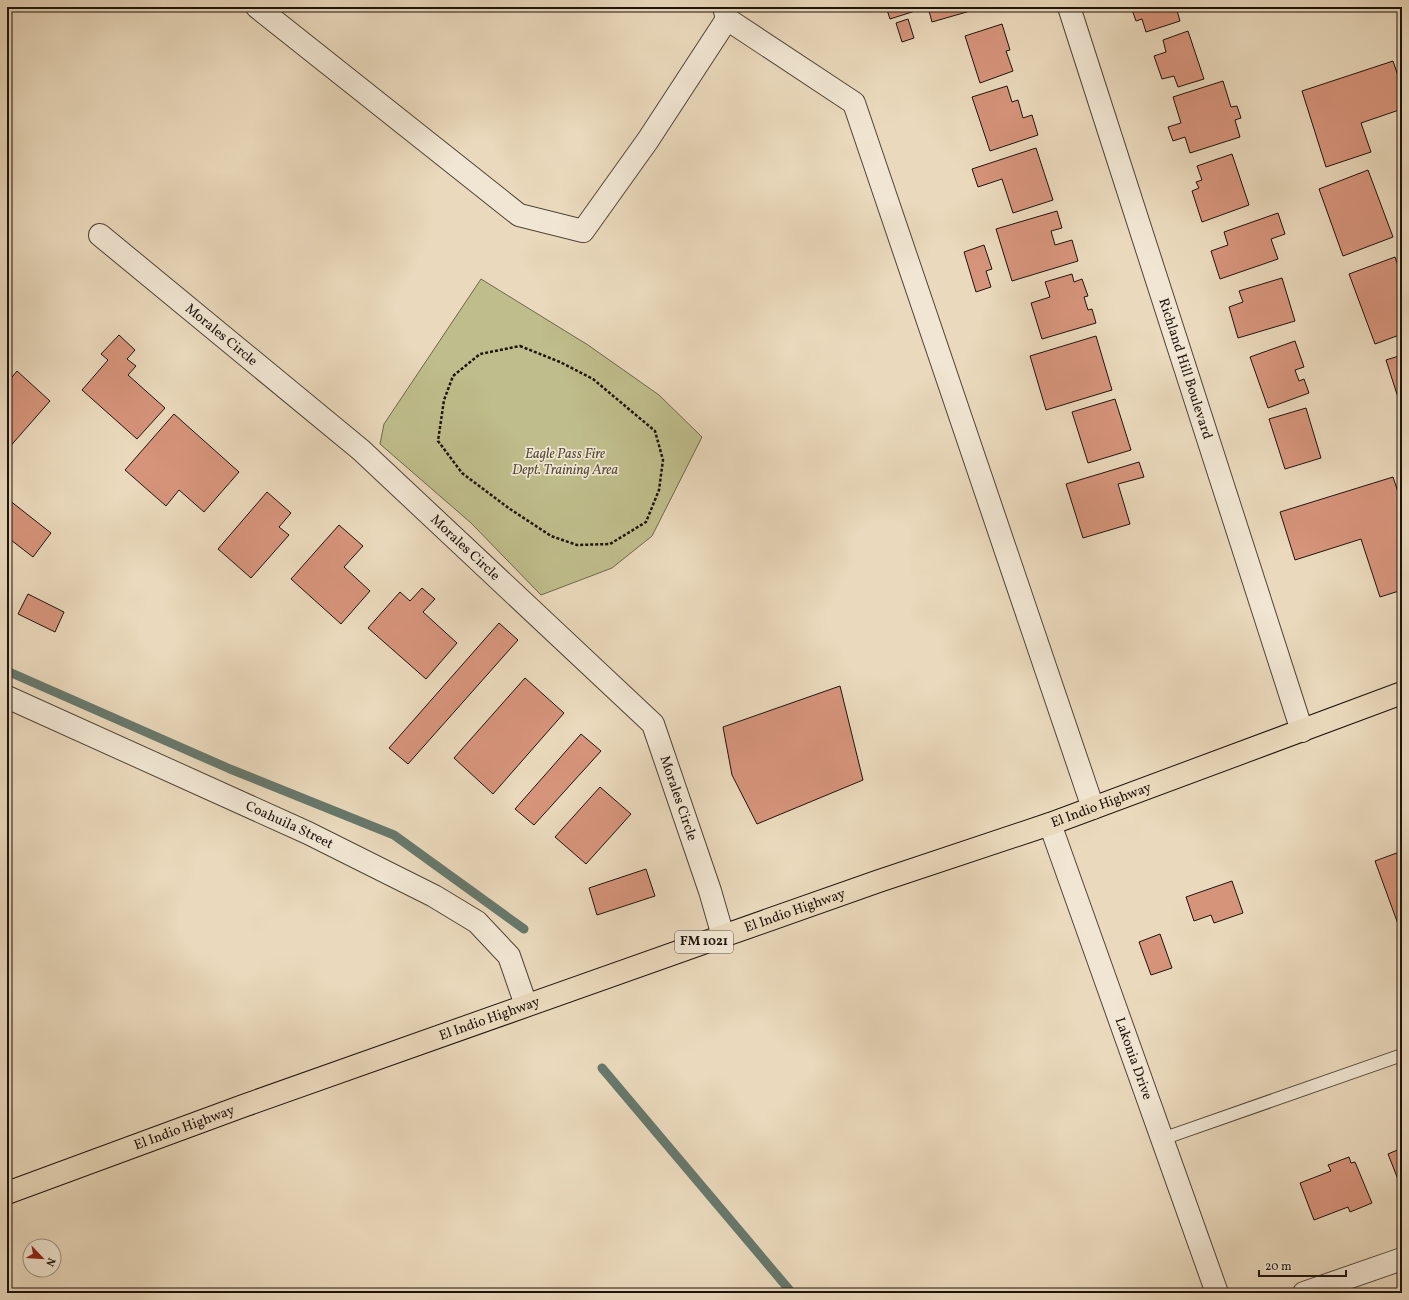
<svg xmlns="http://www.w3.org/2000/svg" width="1409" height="1300" font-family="Vollkorn,serif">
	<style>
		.green { fill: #bfbd8b; stroke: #6e684c }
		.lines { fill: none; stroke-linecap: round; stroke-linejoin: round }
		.stream { stroke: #67786c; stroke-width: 9 }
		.building { fill: #d6947b; stroke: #1e130d }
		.lane-casing { stroke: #514439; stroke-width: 14 }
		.street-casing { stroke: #514439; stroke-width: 24 }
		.primary-casing { stroke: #1e130d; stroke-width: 24 }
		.path { stroke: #1e130d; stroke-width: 2.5; stroke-dasharray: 3 2; stroke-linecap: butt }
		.lane { stroke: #f1e6d3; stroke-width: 12 }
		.street { stroke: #f1e6d3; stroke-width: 22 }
		.primary { stroke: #ead9bc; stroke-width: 22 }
		.labels { text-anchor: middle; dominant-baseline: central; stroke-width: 3.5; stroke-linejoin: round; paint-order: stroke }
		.shield { fill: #f1e6d3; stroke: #5d5248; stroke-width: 1 }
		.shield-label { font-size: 13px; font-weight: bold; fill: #1e130d }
		.street-label { font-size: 14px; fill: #1e130d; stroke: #f1e6d3 }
		.park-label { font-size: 14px; font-style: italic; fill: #564e39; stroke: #f1e6d3 }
	</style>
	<rect width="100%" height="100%" fill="#ead9bc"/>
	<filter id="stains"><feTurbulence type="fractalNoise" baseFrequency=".005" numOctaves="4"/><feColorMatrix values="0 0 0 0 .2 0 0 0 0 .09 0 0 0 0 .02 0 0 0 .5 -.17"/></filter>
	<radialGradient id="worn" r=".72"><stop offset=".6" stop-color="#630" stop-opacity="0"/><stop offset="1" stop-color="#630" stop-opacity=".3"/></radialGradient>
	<path class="green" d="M481 279 588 345 659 395 702 437 652 536 612 568 541 595 471 523 380 444 384 424Z"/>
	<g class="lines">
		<path class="stream" d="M7 671 230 769 394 835 524 929
			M602 1068 792 1293"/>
	</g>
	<path class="building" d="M886 7H914L915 11 890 19Z
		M928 7H984L932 22Z
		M1131 7H1176L1180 21 1146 32 1142 19 1136 21Z
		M908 19 914 38 902 42 896 23Z
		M1002 24 1010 50 1006 51 1013 71 980 83 965 36Z
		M1188 31 1204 79 1178 87 1174 76 1162 79 1154 56 1166 52 1163 40Z
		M1393 61 1402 88V109L1361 123 1371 152 1326 167 1302 91Z
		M1223 81 1231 107 1237 106 1241 118 1235 120 1240 137 1190 153 1185 137 1173 141 1168 127 1181 123 1173 97Z
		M1007 86 1012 102 1018 100 1023 118 1032 115 1038 135 990 151 972 97Z
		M1036 148 1053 200 1013 213 1002 179 978 187 972 169Z
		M1232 154 1249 205 1202 222 1192 191 1199 188 1196 182 1202 180 1197 166Z
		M1368 170 1393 237 1343 256 1319 189Z
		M1057 211 1062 228 1051 231 1055 245 1072 240 1078 261 1012 281 996 229Z
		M1278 213 1285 234 1271 239 1278 259 1220 279 1211 251 1228 245 1224 232Z
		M984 245 992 269 986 271 991 287 976 292 964 252Z
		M1395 257 1402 277V334L1375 344 1349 274Z
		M1072 274 1074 282 1082 279 1088 296 1084 297 1088 310 1092 309 1096 323 1042 339 1031 303 1050 297 1045 282Z
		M1282 278 1295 321 1238 338 1229 307 1243 302 1239 291Z
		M119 335 135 350 127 359 136 366 128 375 165 408 137 439 82 390 108 360 101 354Z
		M1096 336 1112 390 1046 410 1030 356Z
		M1295 341 1304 367 1295 370 1299 381 1304 379 1309 393 1268 408 1250 357Z
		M1402 355V410L1386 360Z
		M17 371 50 401 7 450V381L8 382Z
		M1115 399 1131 450 1088 463 1072 412Z
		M1306 408 1321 458 1285 469 1269 419Z
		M174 414 239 472 204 512 179 490 166 506 125 470Z
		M1139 462 1144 477 1118 484 1130 524 1083 538 1066 484Z
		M1393 477 1402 504V590L1380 597 1361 539 1295 560 1280 512Z
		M267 492 291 513 279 527 289 535 251 578 218 549Z
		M9 500 51 533 33 557 7 537V503Z
		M339 525 363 546 344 567 370 591 341 624 291 579Z
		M422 588 435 599 423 612 457 643 426 679 368 628 400 592 410 601Z
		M28 594 64 612 55 632 18 614Z
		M499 623 518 640 408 764 389 748Z
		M525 678 564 713 493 794 454 758Z
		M840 686 863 780 757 824 732 775 723 727Z
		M581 734 601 751 534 825 515 809Z
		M600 787 631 814 586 864 555 837Z
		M1402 851V923L1398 924 1375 861Z
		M646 869 655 896 597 915 589 888Z
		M1232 881 1243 913 1214 923 1211 915 1194 921 1186 897Z
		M1160 934 1172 968 1151 975 1139 942Z
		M1402 1148V1187H1401L1388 1154Z
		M1349 1157 1351 1163 1355 1162 1372 1203 1350 1212 1348 1207 1314 1220 1300 1183 1331 1171 1328 1165Z"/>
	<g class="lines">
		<g class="lane-casing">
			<path id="lane" d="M1162 1139 1402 1055"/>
		</g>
		<g class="street-casing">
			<g id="street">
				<path d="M257 7 519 215 583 231 648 140 727 19"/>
				<path d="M724 7 727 19 854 103 1093 808"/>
				<path id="s1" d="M1069 7 1302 731"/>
				<path id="s2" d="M100 235 361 450 653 724 710 891 723 936"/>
				<path id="s3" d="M7 697 308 833 434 896 477 922 509 956 526 1005"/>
				<path id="s4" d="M1050 824 1217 1293"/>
				<path d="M1304 1293 1402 1259"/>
			</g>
		</g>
		<g class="primary-casing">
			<g id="primary">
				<path id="s5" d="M7 1193 243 1106 723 936 879 881 1050 824 1402 693"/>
			</g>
		</g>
		<path class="path" d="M520 346 560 362 593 379 655 431 663 460 659 490 646 522 610 544 577 545 551 536 510 509 462 473 438 441 444 400 453 376 480 354Z"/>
		<use href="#lane" class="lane"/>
		<use href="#street" class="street"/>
		<use href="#primary" class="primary"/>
	</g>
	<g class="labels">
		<rect class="shield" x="675" y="931" width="58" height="22" rx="3"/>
		<g class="shield-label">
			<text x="704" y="942">FM 1021</text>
		</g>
		<g class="street-label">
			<text stroke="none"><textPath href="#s2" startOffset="157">Morales Circle</textPath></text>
			<text stroke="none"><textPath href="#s1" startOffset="380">Richland Hill Boulevard</textPath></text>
			<text stroke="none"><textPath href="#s2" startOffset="481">Morales Circle</textPath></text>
			<text stroke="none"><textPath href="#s2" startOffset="817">Morales Circle</textPath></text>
			<text stroke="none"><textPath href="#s5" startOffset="1161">El Indio Highway</textPath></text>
			<text stroke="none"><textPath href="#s3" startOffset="310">Coahuila Street</textPath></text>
			<text stroke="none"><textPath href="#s5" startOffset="837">El Indio Highway</textPath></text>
			<text stroke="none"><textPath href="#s5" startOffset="513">El Indio Highway</textPath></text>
			<text stroke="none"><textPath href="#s4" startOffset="249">Lakonia Drive</textPath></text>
			<text stroke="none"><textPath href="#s5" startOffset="189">El Indio Highway</textPath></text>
		</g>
		<g class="park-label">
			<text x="565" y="454">Eagle Pass Fire<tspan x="565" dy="16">Dept. Training Area</tspan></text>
		</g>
	</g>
	<rect width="1409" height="1300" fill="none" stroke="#ead9bc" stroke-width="24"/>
	<rect x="8" y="8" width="1393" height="1284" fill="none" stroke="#1e130d" stroke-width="2"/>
	<rect x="12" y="12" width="1385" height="1276" fill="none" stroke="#1e130d"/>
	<g transform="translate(42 1258) rotate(115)"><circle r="19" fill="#f1e6d3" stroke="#9d9284"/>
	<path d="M0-3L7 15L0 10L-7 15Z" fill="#8f2418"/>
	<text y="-6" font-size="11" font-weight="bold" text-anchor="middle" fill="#1e130d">N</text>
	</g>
	<path d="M1259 1270v6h87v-6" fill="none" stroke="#1e130d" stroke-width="2"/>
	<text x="1265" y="1270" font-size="12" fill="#1e130d" stroke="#f1e6d3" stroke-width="3" paint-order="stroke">20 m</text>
	<rect width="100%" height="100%" filter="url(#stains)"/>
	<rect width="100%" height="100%" fill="url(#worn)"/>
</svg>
